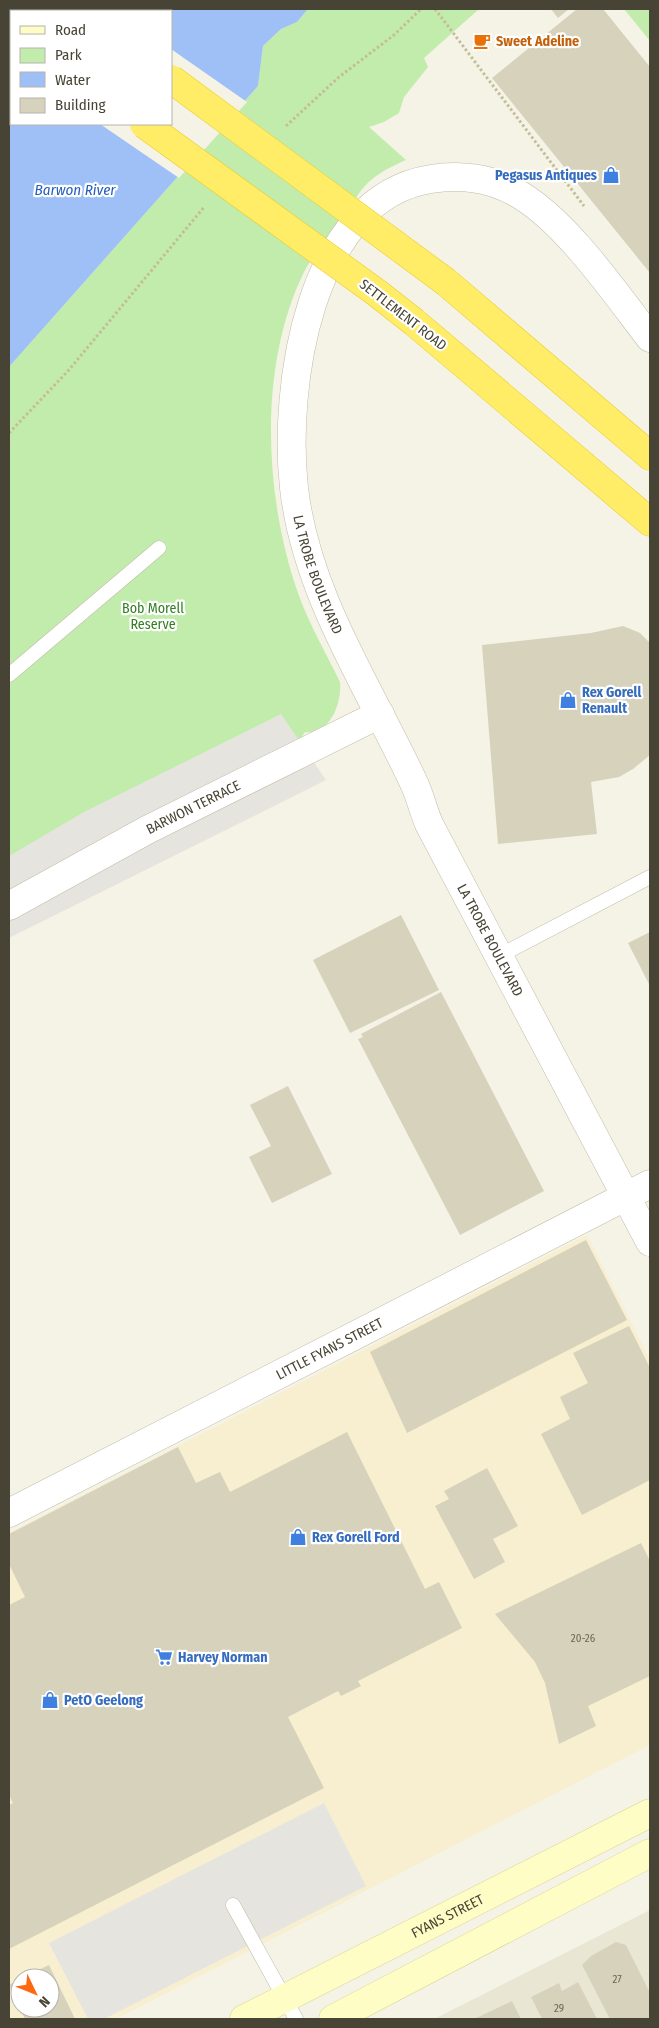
<svg xmlns="http://www.w3.org/2000/svg" width="659" height="2028" font-family="'Fira Sans Condensed',sans-serif">
	<style>
		.residential { fill: #e9e7d4 }
		.commercial { fill: #f8efd0; fill-rule: evenodd }
		.green { fill: #c2ecac }
		.parking { fill: #e5e4df }
		.water { fill: #9ec0f6; fill-rule: evenodd }
		.pier { fill: #f4f3e6 }
		.building { fill: #d7d2bb }
		.lines { fill: none; stroke-linecap: round; stroke-linejoin: round }
		.lane-casing { stroke: #c1bda8; stroke-width: 15 }
		.street-casing { stroke: #c1bda8; stroke-width: 29 }
		.secondary-casing { stroke: #d8d493; stroke-width: 29 }
		.highway-casing { stroke: #e9cb2c; stroke-width: 29 }
		.path { stroke: #c3bd98; stroke-width: 3; stroke-dasharray: 2.5 2.5; stroke-linecap: butt }
		.lane { stroke: #fff; stroke-width: 14 }
		.street { stroke: #fff; stroke-width: 28 }
		.secondary { stroke: #fffdc6; stroke-width: 28 }
		.highway { stroke: #ffec67; stroke-width: 28 }
		.highway-bridge-casing { stroke: #e9cb2c; stroke-width: 29; stroke-linecap: butt }
		.highway-bridge { stroke: #ffec67; stroke-width: 28 }
		.labels { text-anchor: middle; dominant-baseline: central; stroke-width: 4.5; stroke-linejoin: round; paint-order: stroke }
		.number-label { font-size: 11px; fill: #6c6856 }
		.food-label { font-size: 14px; font-weight: bold; fill: #c56008; stroke: #fff; text-anchor: start }
		.shop-label { font-size: 14px; font-weight: bold; fill: #366cbe; stroke: #fff; text-anchor: start }
		.street-label { font-size: 14px; fill: #484435; stroke: #fff }
		.park-label { font-size: 14px; fill: #337e24; stroke: #fff }
		.water-label { font-size: 15px; font-style: italic; fill: #265dbc; stroke: #fff }
	</style>
	<rect width="100%" height="100%" fill="#f4f3e6"/>
	<path class="residential" d="M650 1910V2019H434Z"/>
	<path class="commercial" d="M587 1235 650 1360V1745L116 2019H9V1533ZM20 1978H50V2008H20Z"/>
	<path class="green" d="M308 9H479L424 58 428 67 404 97 399 113 384 122 369 127 406 160C360 180 362 191 336 229 326 243 312 256 304 272 258 366 264 496 298 593 309 624 326 653 340 682 342 702 331 735 305 732L299 741 294 735 9 895V367L258 86 263 46 281 29 297 22Z
		M624 9H650V41Z"/>
	<path class="parking" d="M281 714 326 780 9 938V856L84 812Z
		M324 1803 366 1886 104 2019H88L49 1943Z"/>
	<path class="water" d="M9 9H308L297 22 281 29 263 46 258 86 9 367ZM11 11H171V124H11Z"/>
	<path class="pier" d="M171 49 247 102 179 178 100 124H171Z"/>
	<path class="building" d="M551 9H569L558 18Z
		M577 9H603L650 67V273L492 78Z
		M623 626 640 633 650 643V755L633 769 619 777 591 782 597 834 498 844 482 645 591 633Z
		M401 915 439 990 350 1033 313 960Z
		M650 932V986L628 943Z
		M441 992 544 1191 460 1235 358 1039 363 1037 361 1034Z
		M288 1086 332 1174 272 1203 249 1157 271 1146 250 1105Z
		M586 1240 627 1320 407 1433 370 1352Z
		M629 1326 650 1368V1480L582 1515 541 1434 570 1419 560 1397 588 1383 573 1353Z
		M347 1432 425 1589 439 1582 462 1628 358 1681 361 1686 341 1696 338 1691 288 1717 324 1788 9 1949V1805L13 1803 9 1795V1605L25 1597 9 1564V1534L178 1447 196 1483 220 1472 230 1492Z
		M487 1468 518 1526 493 1539 505 1562 474 1579 435 1506 449 1499 444 1491Z
		M641 1543 650 1561V1676L588 1706 596 1726 559 1744 545 1683 535 1662 495 1614Z
		M616 1942 626 1945 650 1993V2019H610L582 1965 591 1956Z
		M49 1965 75 2019H25L9 1985 20 1979V2008H50V1978H22Z
		M578 1982 597 2019H542L531 1997 559 1983 562 1991Z
		M512 2001 521 2019H474Z"/>
	<g class="lines">
		<g class="lane-casing">
			<path id="lane" d="M9 675 159 548
				M497 957 650 877
				M233 1905 296 2019"/>
		</g>
		<g class="street-casing">
			<g id="street">
				<path id="s1" d="M650 338C615 293 565 219 515 192 490 178 459 174 431 179 308 198 283 389 294 488 306 594 369 687 413 781 420 795 423 810 429 824L650 1242"/>
				<path id="s2" d="M9 906 147 830 380 714"/>
				<path id="s3" d="M9 1513 650 1184"/>
			</g>
		</g>
		<g class="secondary-casing">
			<g id="secondary">
				<path id="s4" d="M244 2019 650 1813"/>
				<path d="M333 2019 650 1853"/>
			</g>
		</g>
		<g class="highway-casing">
			<path id="highway" d="M72 9 76 11
				M9 28 11 30
				M446 282 650 456
				M414 322 650 522"/>
		</g>
		<path class="path" d="M435 9 584 206
			M286 126 339 77 394 35 421 9
			M9 433 68 371 205 206"/>
		<use href="#lane" class="lane"/>
		<use href="#street" class="street"/>
		<use href="#secondary" class="secondary"/>
		<use href="#highway" class="highway"/>
		<g class="highway-bridge-casing">
			<path id="highway-bridge" d="M171 79 446 282
				M144 124 377 293 414 322"/>
		</g>
		<use href="#highway-bridge" class="highway-bridge"/>
	</g>
	<defs>
		<g id="cafe-bare" transform="scale(1.35)"><path d="M-5.5-4.5H6V0H3Q3 3.5 0 3.5H-2.5Q-5.5 3.5-5.5 0ZM3-3.2v2h1.7v-2ZM-6 4.5H4V6H-6Z" fill="#e8710a" stroke="#fff" stroke-width="2.5" paint-order="stroke"/></g>
		<g id="shop-bare" transform="scale(1.35)"><path d="M-5-2.5h2.3a2.7 3.5 0 0 1 5.4 0H5L5.5 6h-11ZM-1.5-2.5h3a1.5 2.3 0 0 0-3 0Z" fill="#3f7fe0" stroke="#fff" stroke-width="2.5" paint-order="stroke"/></g>
		<g id="supermarket-bare" transform="scale(1.35)"><path d="M-6-5.5h2.5l.6 2H6L4.5 2H-2.5L-4.4-4H-6ZM-1.5 3.2a1.3 1.3 0 1 0 .1 0ZM3 3.2a1.3 1.3 0 1 0 .1 0Z" fill="#3f7fe0" stroke="#fff" stroke-width="2.5" paint-order="stroke"/></g>
	</defs>
	<g fill-rule="evenodd">
		<use href="#cafe-bare" x="482" y="41"/>
		<use href="#shop-bare" x="611" y="175"/>
		<use href="#shop-bare" x="568" y="700"/>
		<use href="#shop-bare" x="298" y="1537"/>
		<use href="#supermarket-bare" x="164" y="1657"/>
		<use href="#shop-bare" x="50" y="1700"/>
	</g>
	<g class="labels">
		<g class="number-label">
			<text x="583" y="1638">20-26</text>
			<text x="617" y="1979">27</text>
			<text x="559" y="2008">29</text>
		</g>
		<g class="food-label">
			<text x="496" y="41">Sweet Adeline</text>
		</g>
		<g class="shop-label">
			<text x="597" y="175" text-anchor="end">Pegasus Antiques</text>
			<text x="582" y="692">Rex Gorell<tspan x="582" dy="16">Renault</tspan></text>
			<text x="312" y="1537">Rex Gorell Ford</text>
			<text x="178" y="1657">Harvey Norman</text>
			<text x="64" y="1700">PetO Geelong</text>
		</g>
		<g class="street-label">
			<text transform="translate(403 315) rotate(38)">SETTLEMENT ROAD</text>
			<text stroke="none"><textPath href="#s1" startOffset="745">LA TROBE BOULEVARD</textPath></text>
			<text stroke="none"><textPath href="#s2" startOffset="209">BARWON TERRACE</textPath></text>
			<text stroke="none"><textPath href="#s1" startOffset="1150">LA TROBE BOULEVARD</textPath></text>
			<text stroke="none"><textPath href="#s3" startOffset="360">LITTLE FYANS STREET</textPath></text>
			<text stroke="none"><textPath href="#s4" startOffset="228">FYANS STREET</textPath></text>
		</g>
		<g class="park-label">
			<text x="153" y="608">Bob Morell<tspan x="153" dy="16">Reserve</tspan></text>
		</g>
		<g class="water-label">
			<text x="75" y="190">Barwon River</text>
		</g>
	</g>
	<rect width="659" height="2028" fill="none" stroke="#484435" stroke-width="20"/>
	<rect x="10" y="10" width="162" height="115" fill="#ffffff" stroke="#b6b4ae"/>
	<rect x="20" y="26" width="25" height="8" fill="#fffdc6" stroke="#b6b4ae"/>
	<text x="55" y="35" font-size="15" fill="#484435">Road</text>
	<rect x="20" y="48" width="25" height="15" fill="#c2ecac" stroke="#b6b4ae"/>
	<text x="55" y="60" font-size="15" fill="#484435">Park</text>
	<rect x="20" y="72" width="25" height="15" fill="#9ec0f6" stroke="#b6b4ae"/>
	<text x="55" y="85" font-size="15" fill="#484435">Water</text>
	<rect x="20" y="98" width="25" height="15" fill="#d7d2bb" stroke="#b6b4ae"/>
	<text x="55" y="110" font-size="15" fill="#484435">Building</text>
	<g transform="translate(35 1993) rotate(133)"><circle r="24" fill="#ffffff" stroke="#b6b4ae"/>
	<path d="M0-4L9 19L0 12L-9 19Z" fill="#ff6813"/>
	<text y="-8" font-size="14" font-weight="bold" text-anchor="middle" fill="#484435">N</text>
	</g>
</svg>
